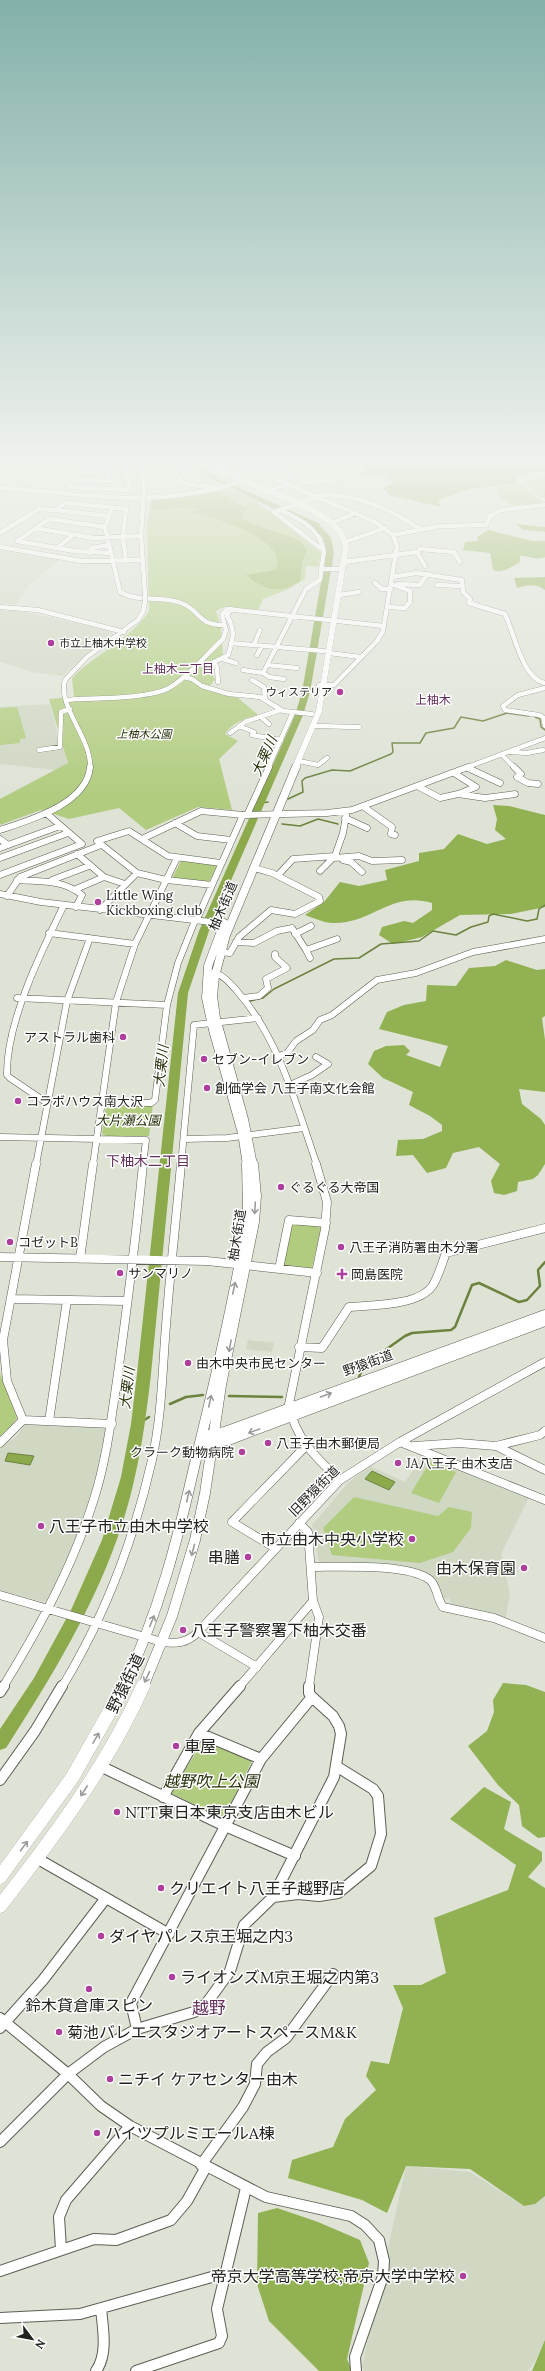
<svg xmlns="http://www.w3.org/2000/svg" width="545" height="2371" font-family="Lora,'Noto Sans JP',serif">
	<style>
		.built { fill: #d0d7c3 }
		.green { fill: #b1cc7f }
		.forest { fill: #92b152 }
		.water { fill: #8caa4c; stroke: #6c823e }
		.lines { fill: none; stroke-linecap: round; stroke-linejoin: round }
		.stream-far1 { stroke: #6c823e; stroke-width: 1.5 }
		.stream { stroke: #6c823e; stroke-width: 2.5 }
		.river { fill: #8caa4c; fill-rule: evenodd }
		.minor-far3-casing { stroke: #5b5f54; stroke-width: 5 }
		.minor-far2-casing { stroke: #5b5f54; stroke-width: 7 }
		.minor-far1-casing { stroke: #5b5f54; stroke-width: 9 }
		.minor-casing { stroke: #5b5f54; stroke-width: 12 }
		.major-far3-casing { stroke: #5b5f54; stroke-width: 6 }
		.major-far2-casing { stroke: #5b5f54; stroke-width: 9 }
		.major-far1-casing { stroke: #5b5f54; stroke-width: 11 }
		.major-casing { stroke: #5b5f54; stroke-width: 14 }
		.minor-far3 { stroke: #fff; stroke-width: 4.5 }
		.minor-far2 { stroke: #fff; stroke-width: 6 }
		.minor-far1 { stroke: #fff; stroke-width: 8 }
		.minor { stroke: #fff; stroke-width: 10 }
		.major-far3 { stroke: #fff; stroke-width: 6 }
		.major-far2 { stroke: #fff; stroke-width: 8 }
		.major-far1 { stroke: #fff; stroke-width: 10 }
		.major { stroke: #fff; stroke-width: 14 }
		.minor-bridge-casing { stroke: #5b5f54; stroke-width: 5; stroke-linecap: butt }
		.minor-bridge { stroke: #fff; stroke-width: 4.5 }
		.oneway { stroke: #9b9c9a }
		.poi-dot { fill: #ae3f9d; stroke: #fff; stroke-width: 1.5 }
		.labels { text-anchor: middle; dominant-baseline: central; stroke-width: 3; stroke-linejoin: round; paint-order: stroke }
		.far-poi-label { font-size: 11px; fill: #21231e; stroke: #fff; text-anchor: start }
		.far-park-label { font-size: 11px; font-style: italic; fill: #253109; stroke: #fff }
		.far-neighbourhood-label { font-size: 12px; fill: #652f5c; stroke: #fff }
		.poi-label { font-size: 13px; fill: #21231e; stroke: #fff; text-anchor: start }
		.street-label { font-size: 13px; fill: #21231e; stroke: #fff }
		.park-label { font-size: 13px; font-style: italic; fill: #253109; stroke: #fff }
		.water-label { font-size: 14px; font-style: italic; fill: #28340d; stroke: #fff }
		.neighbourhood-label { font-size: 14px; fill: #652f5c; stroke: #fff }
		.near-poi-label { font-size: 16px; fill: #21231e; stroke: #fff; text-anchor: start }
		.near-street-label { font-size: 16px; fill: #21231e; stroke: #fff }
		.near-park-label { font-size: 16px; font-style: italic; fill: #253109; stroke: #fff }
		.near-neighbourhood-label { font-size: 17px; fill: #652f5c; stroke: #fff }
	</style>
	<rect width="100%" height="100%" fill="#dee3d6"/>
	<path class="built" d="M0 548 59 560 27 587 16 604H0Z
		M0 610 26 612 111 631 112 634 62 676 32 672 0 662Z
		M50 704 56 726 58 745 65 744 67 764 56 770 0 764V707Z
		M248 1340 274 1343 272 1352 246 1349Z
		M27 1422 102 1425 106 1431 91 1502 73 1549 48 1600 44 1602 0 1590V1447L16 1437Z
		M425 1454 529 1497 501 1554 510 1594 505 1621 451 1607 450 1599 439 1598 437 1582 428 1575 319 1564 312 1525 348 1483 370 1466 405 1482Z
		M406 2166 470 2172 524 2206 535 2204 545 2196V2346L528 2371H364L362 2366Z"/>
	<path class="green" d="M545 477V498L539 496 524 482Z
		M522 484 543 503 513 506 498 495 497 487Z
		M226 487 257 502 321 553 318 567 306 566 305 579 287 590 263 599 258 610 224 607 216 611 221 627 223 655 208 662 215 680 207 689 228 696 237 697 258 715C245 719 233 722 225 734L238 741 219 759 232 810 198 807 146 830 119 808 69 819 41 810 0 825V799L68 763 49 699 74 697 72 678C93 656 134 636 149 611L147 523 151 500 178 498Z
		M17 707 26 738 20 739V743L0 745V708Z
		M181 861 217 865 209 882 172 878Z
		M110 1104 153 1105 149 1136H106L102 1134 106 1106Z
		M295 1223 318 1225 321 1227 312 1268 283 1266 291 1225Z
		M0 1373 17 1418 8 1431 0 1438Z
		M430 1462 456 1472 439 1503 411 1493Z
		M354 1497 438 1516 449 1507 472 1512 471 1528 453 1552 420 1563 332 1555 323 1528Z
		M203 1741 252 1761 223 1819 171 1793Z"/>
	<path class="forest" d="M363 465H545V471L514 476 518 483 470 489 438 500 441 507 389 495 383 488 395 483 384 474 361 475 367 467Z
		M218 491 247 509 240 518C251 522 262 528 273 531 286 536 301 537 307 551L302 562 300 581C278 594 266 591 246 575L275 570C292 540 210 516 190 512L197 509 188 507 153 510 151 501 199 496Z
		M516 524 545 527V532L523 530Z
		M488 530 533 541H545V557C536 561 529 555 520 556V562C511 567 503 574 493 570L490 553 463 550 465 542 478 541 477 537Z
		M545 577V590C536 583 527 585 517 588L514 578Z
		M493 805 509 806 545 815V907L511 914 460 915 422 937 393 944 379 935 382 927 404 921 413 923 432 910V903C391 891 373 923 335 923 326 924 314 918 305 915L324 902 340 882 359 886 387 880 385 870 419 861V853L444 849 458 834 487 844 506 839 495 830 497 819Z
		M506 960 537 970 545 969V1016L542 1018 545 1040V1092L519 1089 522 1104 541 1119 545 1125V1164L538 1175 533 1179 518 1182 517 1191 504 1195 494 1193 491 1181 500 1164 479 1147 453 1153 446 1168 427 1173 413 1155 396 1156 398 1140 423 1139 442 1131V1125L430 1116 409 1105 413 1092 383 1078 368 1064 374 1051 386 1046 404 1045 410 1051 406 1055 440 1067 448 1046 379 1029 387 1012 404 1005 426 1001 427 985 456 986 469 968 495 966Z
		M503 1683 526 1685 545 1692V1837L538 1838 522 1826 519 1805 498 1785 468 1746 487 1731 494 1712 493 1700Z
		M484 1787 511 1802 504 1829 542 1852V1861L528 1877 545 1888V2196L535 2204 524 2206 470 2169 406 2166 387 2213 362 2200 288 2178 292 2160 333 2147 345 2119 376 2090 366 2076 371 2061 389 2064 403 2008 393 1985H421L446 1973 434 1918 508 1890 516 1865 450 1819Z
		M277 2208 318 2222 360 2240 369 2263 347 2359 352 2371H319L269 2321 257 2284 258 2213Z
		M545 2340V2371H532Z"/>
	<path class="water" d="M8 1453 34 1456 30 1465 5 1461Z
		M372 1471 395 1482 389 1490 365 1479Z"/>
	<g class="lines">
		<path class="stream-far1" d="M327 565 332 564
			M535 717 540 719 541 727 545 730
			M288 799 303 792 302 781 305 778 332 770 350 771 391 754 393 752 392 743H420L426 733 454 728 461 717 483 721 507 713 529 716
			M261 803 268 802
			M253 821H255
			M282 824 300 826 318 819 338 824
			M250 1001 263 998 274 989 334 959 359 958 381 944 419 941 433 931 456 935 471 927 488 922 489 916 493 914 527 921 537 919 539 909 545 905"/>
		<path class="stream" d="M359 1377 364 1365 405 1336 412 1333 451 1330 455 1327 472 1285 479 1283 519 1302 527 1300 540 1286 538 1270 545 1262
			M229 1396 282 1397
			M170 1404 186 1397 203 1395
			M138 1424 149 1417"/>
		<path class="river" d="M191 465H198L218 478 318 523 331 538 334 553 310 692 303 715 209 931 188 993 151 1374C147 1408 143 1442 135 1476 114 1575 60 1664 6 1748L0 1750V1729L34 1678 71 1610 102 1540 121 1477 131 1424 137 1374 178 993 199 931 295 715 302 692 326 553 323 538 312 527 214 480Z"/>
		<g class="minor-far3-casing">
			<path id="minor-far3" d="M85 465 69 487 128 490 129 483 123 465
				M138 465 144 482V492
				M158 465 186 467 205 465
				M243 465 375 522 393 535 397 546 383 631 377 641 334 685H319
				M85 466 102 465
				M182 467 183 474 179 480 190 485 215 487
				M259 471 271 467 308 482
				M230 476 252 469
				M74 480 109 481 106 472H81
				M304 483 336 480
				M0 488C68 492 137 506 204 491 216 489 229 487 239 480
				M266 492 288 484
				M315 496C352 491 390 509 420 529
				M143 503 141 536 145 593
				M112 508 105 527 120 592C140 603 161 595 181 603 201 610 196 625 224 625
				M55 510 108 516
				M280 510C300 519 319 528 324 551
				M331 523 356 513
				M105 527 49 519 17 541 74 551 111 553
				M35 528 93 538 141 536
				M0 533 39 509 55 510 65 503 126 509 123 537 126 561
				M393 535 440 526 486 525 490 516 501 510 545 505
				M345 542 385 528
				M0 547 81 561 143 560
				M57 548 73 535
				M417 552 420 549 454 552 460 562
				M89 553 92 548 109 545
				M344 562 417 552 425 566
				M321 569H343
				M392 577 416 573 462 580 463 592 470 599 469 603 505 614C514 632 522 679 545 683
				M375 583 382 589H391
				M398 584 420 585 427 574
				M437 585 462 586
				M339 595 359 592
				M0 607 38 610 124 632
				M387 607 405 608 410 602V591L391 584
				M231 643 324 651
				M254 645 260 630
				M329 653 361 657
				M257 655 262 646
				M223 659 236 663
				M267 665 297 668
				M243 670 263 673
				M184 677 192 679 202 686 229 694 260 697 283 711 312 714
				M284 679 269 677 263 673 306 589 320 580 324 551 274 512 318 497
				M252 680 264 687 265 700
				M218 682 217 668 214 662 228 655C233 640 236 630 227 616L231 609
				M545 688 518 695 503 706 505 710 539 715 543 717 545 726
				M66 700C90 698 149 699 169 688 189 676 206 655 223 639L226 630 222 615 227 609 384 626
				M262 718 269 724
				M239 726 254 732 252 735 281 740
				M314 726 359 727
				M230 733 245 722 280 710
				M39 750 60 747 61 712 70 709
				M511 752 527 753 543 750
				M502 755 515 768
				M299 761 318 765 327 758
				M90 768C92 738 57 707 65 680L87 657 138 620 143 612 145 602
				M268 768 293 712
				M465 768 545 738"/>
		</g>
		<g class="minor-far2-casing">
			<path id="minor-far2" d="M514 767 521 774 517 777 528 783 538 784
				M468 768 500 783
				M454 773 476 787 458 794
				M419 787 440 798 458 794 485 798 515 794
				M364 807 392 827 391 834 395 835
				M247 815 269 767
				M345 818 367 828
				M175 823 197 836 231 840
				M0 830C30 820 87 804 90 767
				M0 839 8 845
				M142 839 201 811 243 815 327 813 352 810 468 767
				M0 848 60 826
				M77 854 104 877 125 884
				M0 858 68 833
				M334 858 359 856 372 861 402 860
				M343 860 351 862 362 872
				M320 871 335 856
				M279 874 293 859 335 856 343 833 347 811
				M0 875 82 844 46 813
				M17 880C41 882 62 879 82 895L76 907
				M52 880 89 866
				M166 880 137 873 97 841 129 831 168 856 221 863
				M167 880 212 885
				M76 889 104 877
				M0 894 41 902 228 924
				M7 896 20 877 101 845
				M100 910 137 873
				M197 919 243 815
				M49 933 135 944
				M295 934 311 926
				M236 942 254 943 277 931 292 928 306 950 337 939
				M306 950 310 958
				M219 952 230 953 239 937 271 910 295 914 320 901 319 897 272 873 254 868
				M214 972C224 976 230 983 237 991 280 1040 296 1105 317 1165
				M17 998 167 1005
				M243 998 259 996 268 988 266 979 287 968 275 957V954
				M279 1056 287 1053 296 1041 313 1030 320 1020 332 1015 377 980 416 973 473 952 545 939
				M290 1085 312 1075 328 1064 316 1057
				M102 1102 151 1103 155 1100 167 1005 178 963 194 923
				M47 1103 10 1078 7 1075C6 1023 41 952 64 905
				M0 1137 146 1140 143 1165
				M184 1139 227 1138 304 1128
				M36 1165 67 1001 90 938
				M93 1165 116 1002 135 944 177 858
				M181 1165 194 1025 258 1018"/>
		</g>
		<g class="minor-far1-casing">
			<path id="minor-far1" d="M316 1164 327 1202 325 1229 289 1404C294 1437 316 1458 340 1480
				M0 1257 207 1261 317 1273
				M80 1259 93 1164
				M279 1269 289 1220 326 1223
				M12 1299 127 1301
				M299 1347 322 1348 349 1307C372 1305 420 1306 433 1285 439 1275 442 1263 446 1253L545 1228
				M23 1420 112 1424
				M49 1421 67 1300
				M400 1442 545 1500
				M0 1443 23 1420 7 1381 3 1340 36 1164
				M414 1446 459 1443 496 1446 540 1435 545 1431
				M496 1446 545 1470
				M299 1523 308 1532 313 1601 319 1617 309 1687
				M275 1548 232 1522 306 1446
				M312 1567C339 1567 409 1563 430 1580 437 1586 437 1599 443 1607L494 1618 545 1638
				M0 1595 162 1642C177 1644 187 1643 198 1632L340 1480 400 1442 545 1362
				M198 1632 257 1667
				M3 1687C39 1628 72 1568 93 1502 106 1463 111 1421 117 1380 127 1309 136 1236 143 1164
				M62 1687C104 1618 134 1539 152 1460 161 1420 162 1380 165 1339 169 1281 176 1222 181 1164
				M239 1687 313 1601"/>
		</g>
		<g class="minor-casing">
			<path id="minor" d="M0 1692 4 1686
				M199 1733 261 1759
				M100 1766 225 1826 295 1856
				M0 1780 35 1731 62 1686
				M163 1797 199 1733 240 1686
				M38 1859 169 1934
				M273 1897 298 1894 319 1896 338 1893 371 1866 381 1834 378 1796 373 1789 336 1766
				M0 2018 68 2074 101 2106 130 2126 266 2197 351 2216 365 2225 379 2240 384 2261 383 2276 355 2357 356 2371
				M0 2028 43 1980 106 1898
				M137 2029 131 2003 261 1759 312 1697 309 1693V1686
				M0 2142 68 2074 104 2047 137 2029 194 2012 206 2004 230 1971 244 1925 273 1897 334 1777 341 1734 339 1726 333 1716 312 1697
				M201 2165 243 2107 255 2084 257 2064 267 2052 286 2038 333 1974
				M61 2249 59 2217 66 2200 130 2126
				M0 2271 94 2239 116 2240 171 2220 187 2201 206 2167
				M0 2318 80 2314 226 2273
				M96 2371C108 2354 103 2329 101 2309
				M136 2371 219 2343 222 2336 217 2309 246 2188"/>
		</g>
		<g class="major-far3-casing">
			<path id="major-far3" d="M211 465C246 487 316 501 340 532 343 536 344 542 346 546L319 711 295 768"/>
		</g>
		<g class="major-far2-casing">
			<path id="major-far2" d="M224 923 208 966 206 998 213 1030 242 1133 247 1165
				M253 1165 244 1119 216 1018 213 996 215 976 226 935 296 767"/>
		</g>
		<g class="major-far1-casing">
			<path id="major-far1" d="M210 1435 225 1432 545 1315
				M208 1443 228 1440 545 1321
				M123 1687C159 1614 178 1538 196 1459 213 1390 229 1321 242 1252L248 1207 247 1164
				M143 1687 172 1616 195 1540 205 1493 221 1385 254 1222 256 1196 253 1164"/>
		</g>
		<g class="major-casing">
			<path id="major" d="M0 1877 72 1778 124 1686
				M0 1906C54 1837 107 1766 143 1686"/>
		</g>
		<use href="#minor-far3" class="minor-far3"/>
		<use href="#minor-far2" class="minor-far2"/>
		<use href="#minor-far1" class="minor-far1"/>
		<use href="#minor" class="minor"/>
		<use href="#major-far3" class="major-far3"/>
		<use href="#major-far2" class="major-far2"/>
		<use href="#major-far1" class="major-far1"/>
		<use href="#major" class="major"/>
		<g class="minor-bridge-casing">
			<path id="minor-bridge" d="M143 503 144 492
				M145 593V602"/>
		</g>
		<use href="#minor-bridge" class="minor-bridge"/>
	</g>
	<defs><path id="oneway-shaft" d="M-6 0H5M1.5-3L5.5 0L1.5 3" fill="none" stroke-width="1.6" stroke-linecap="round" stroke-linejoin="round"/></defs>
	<g class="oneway">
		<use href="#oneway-shaft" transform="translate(255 1208) rotate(93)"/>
		<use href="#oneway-shaft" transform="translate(234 1288) rotate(-78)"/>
		<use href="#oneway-shaft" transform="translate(230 1346) rotate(101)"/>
		<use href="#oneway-shaft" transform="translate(326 1395) rotate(-20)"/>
		<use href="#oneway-shaft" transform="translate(210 1401) rotate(-78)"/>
		<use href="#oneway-shaft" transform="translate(254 1431) rotate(160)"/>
		<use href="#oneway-shaft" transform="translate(188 1496) rotate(-77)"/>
		<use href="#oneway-shaft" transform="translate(193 1550) rotate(105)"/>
		<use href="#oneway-shaft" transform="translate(152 1621) rotate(-68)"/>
		<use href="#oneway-shaft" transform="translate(147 1677) rotate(115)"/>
		<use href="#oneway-shaft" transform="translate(96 1738) rotate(-60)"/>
		<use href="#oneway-shaft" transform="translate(84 1791) rotate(123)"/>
		<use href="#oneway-shaft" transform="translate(24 1846) rotate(-53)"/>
	</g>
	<linearGradient id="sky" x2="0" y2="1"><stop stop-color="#83b0aa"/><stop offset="0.58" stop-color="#f0f2ed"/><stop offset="1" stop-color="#f0f2ed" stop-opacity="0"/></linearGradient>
	<rect width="545" height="797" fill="url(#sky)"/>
	<g class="poi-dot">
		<circle cx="51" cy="643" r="4"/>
		<circle cx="340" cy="692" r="4"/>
		<circle cx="98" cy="902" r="4"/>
		<circle cx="123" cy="1037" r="4"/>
		<circle cx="204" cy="1059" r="4"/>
		<circle cx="207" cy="1088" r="4"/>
		<circle cx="18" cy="1101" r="4"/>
		<circle cx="281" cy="1187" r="4"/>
		<circle cx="10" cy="1242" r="4"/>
		<circle cx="341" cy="1247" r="4"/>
		<circle cx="120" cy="1273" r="4"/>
		<path d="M340 1268h4v4h4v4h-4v4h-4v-4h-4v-4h4z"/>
		<circle cx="188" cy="1363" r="4"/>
		<circle cx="268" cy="1443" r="4"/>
		<circle cx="242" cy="1452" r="4"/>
		<circle cx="398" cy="1463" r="4"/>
		<circle cx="41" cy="1526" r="4"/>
		<circle cx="412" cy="1539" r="4"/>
		<circle cx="248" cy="1557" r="4"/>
		<circle cx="524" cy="1568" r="4"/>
		<circle cx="183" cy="1630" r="4"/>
		<circle cx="176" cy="1746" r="4"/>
		<circle cx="117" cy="1812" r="4"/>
		<circle cx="161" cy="1888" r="4"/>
		<circle cx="101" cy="1936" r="4"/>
		<circle cx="172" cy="1977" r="4"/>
		<circle cx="89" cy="1989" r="4"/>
		<circle cx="59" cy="2032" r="4"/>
		<circle cx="110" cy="2079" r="4"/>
		<circle cx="97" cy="2133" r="4"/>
		<circle cx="463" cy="2276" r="4"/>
	</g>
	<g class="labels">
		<g class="far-poi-label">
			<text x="59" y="643">市立上柚木中学校</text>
			<text x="332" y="692" text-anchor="end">ウィステリア</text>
		</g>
		<g class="far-park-label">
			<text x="144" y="734">上柚木公園</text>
		</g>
		<g class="far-neighbourhood-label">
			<text x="178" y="668">上柚木二丁目</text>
			<text x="433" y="699">上柚木</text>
		</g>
		<g class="poi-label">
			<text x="106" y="895">Little Wing<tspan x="106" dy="15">Kickboxing club</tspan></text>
			<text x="115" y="1037" text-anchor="end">アストラル歯科</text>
			<text x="212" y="1059">セブン-イレブン</text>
			<text x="215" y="1088">創価学会 八王子南文化会館</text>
			<text x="26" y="1101">コラボハウス南大沢</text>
			<text x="289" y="1187">ぐるぐる大帝国</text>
			<text x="18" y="1242">コゼットB</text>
			<text x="349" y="1247">八王子消防署由木分署</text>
			<text x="128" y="1273">サンマリノ</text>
			<text x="351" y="1274">岡島医院</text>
			<text x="196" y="1363">由木中央市民センター</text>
			<text x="276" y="1443">八王子由木郵便局</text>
			<text x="234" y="1452" text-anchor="end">クラーク動物病院</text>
			<text x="406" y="1463">JA八王子 由木支店</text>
		</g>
		<g class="street-label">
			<text transform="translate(223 906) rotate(-67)">柚木街道</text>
			<text transform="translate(237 1235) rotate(-81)">柚木街道</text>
			<text transform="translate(368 1363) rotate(-20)">野猿街道</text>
			<text transform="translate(314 1491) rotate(-45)">旧野猿街道</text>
		</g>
		<g class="park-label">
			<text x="128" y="1120">大片瀬公園</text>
		</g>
		<g class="water-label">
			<text transform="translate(264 756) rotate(-66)">大栗川</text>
			<text transform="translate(161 1066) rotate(-84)">大栗川</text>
			<text transform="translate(127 1388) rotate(-83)">大栗川</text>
		</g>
		<g class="neighbourhood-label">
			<text x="148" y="1161">下柚木二丁目</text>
		</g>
		<g class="near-poi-label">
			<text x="49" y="1526">八王子市立由木中学校</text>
			<text x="404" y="1539" text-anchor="end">市立由木中央小学校</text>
			<text x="240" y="1557" text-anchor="end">串膳</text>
			<text x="516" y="1568" text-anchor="end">由木保育園</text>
			<text x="191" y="1630">八王子警察署下柚木交番</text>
			<text x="184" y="1746">車屋</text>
			<text x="125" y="1812">NTT東日本東京支店由木ビル</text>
			<text x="169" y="1888">クリエイト八王子越野店</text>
			<text x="109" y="1936">ダイヤパレス京王堀之内3</text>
			<text x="180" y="1977">ライオンズM京王堀之内第3</text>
			<text x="89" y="2005" text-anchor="middle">鈴木貸倉庫スピン</text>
			<text x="67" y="2032">菊池バレエスタジオアートスペースM&amp;K</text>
			<text x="118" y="2079">ニチイ ケアセンター由木</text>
			<text x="105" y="2133">ハイツプルミエールA棟</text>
			<text x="455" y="2276" text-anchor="end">帝京大学高等学校;帝京大学中学校</text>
		</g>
		<g class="near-street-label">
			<text transform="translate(125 1683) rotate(-64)">野猿街道</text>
		</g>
		<g class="near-park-label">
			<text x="211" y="1781">越野吹上公園</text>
		</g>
		<g class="near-neighbourhood-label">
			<text x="209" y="2008">越野</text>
		</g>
	</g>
	<g transform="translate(32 2339) rotate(122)" stroke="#ffffff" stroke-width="3" paint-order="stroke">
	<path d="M0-3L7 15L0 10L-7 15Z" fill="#21231e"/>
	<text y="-6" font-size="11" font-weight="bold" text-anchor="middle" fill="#21231e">N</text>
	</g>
</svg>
